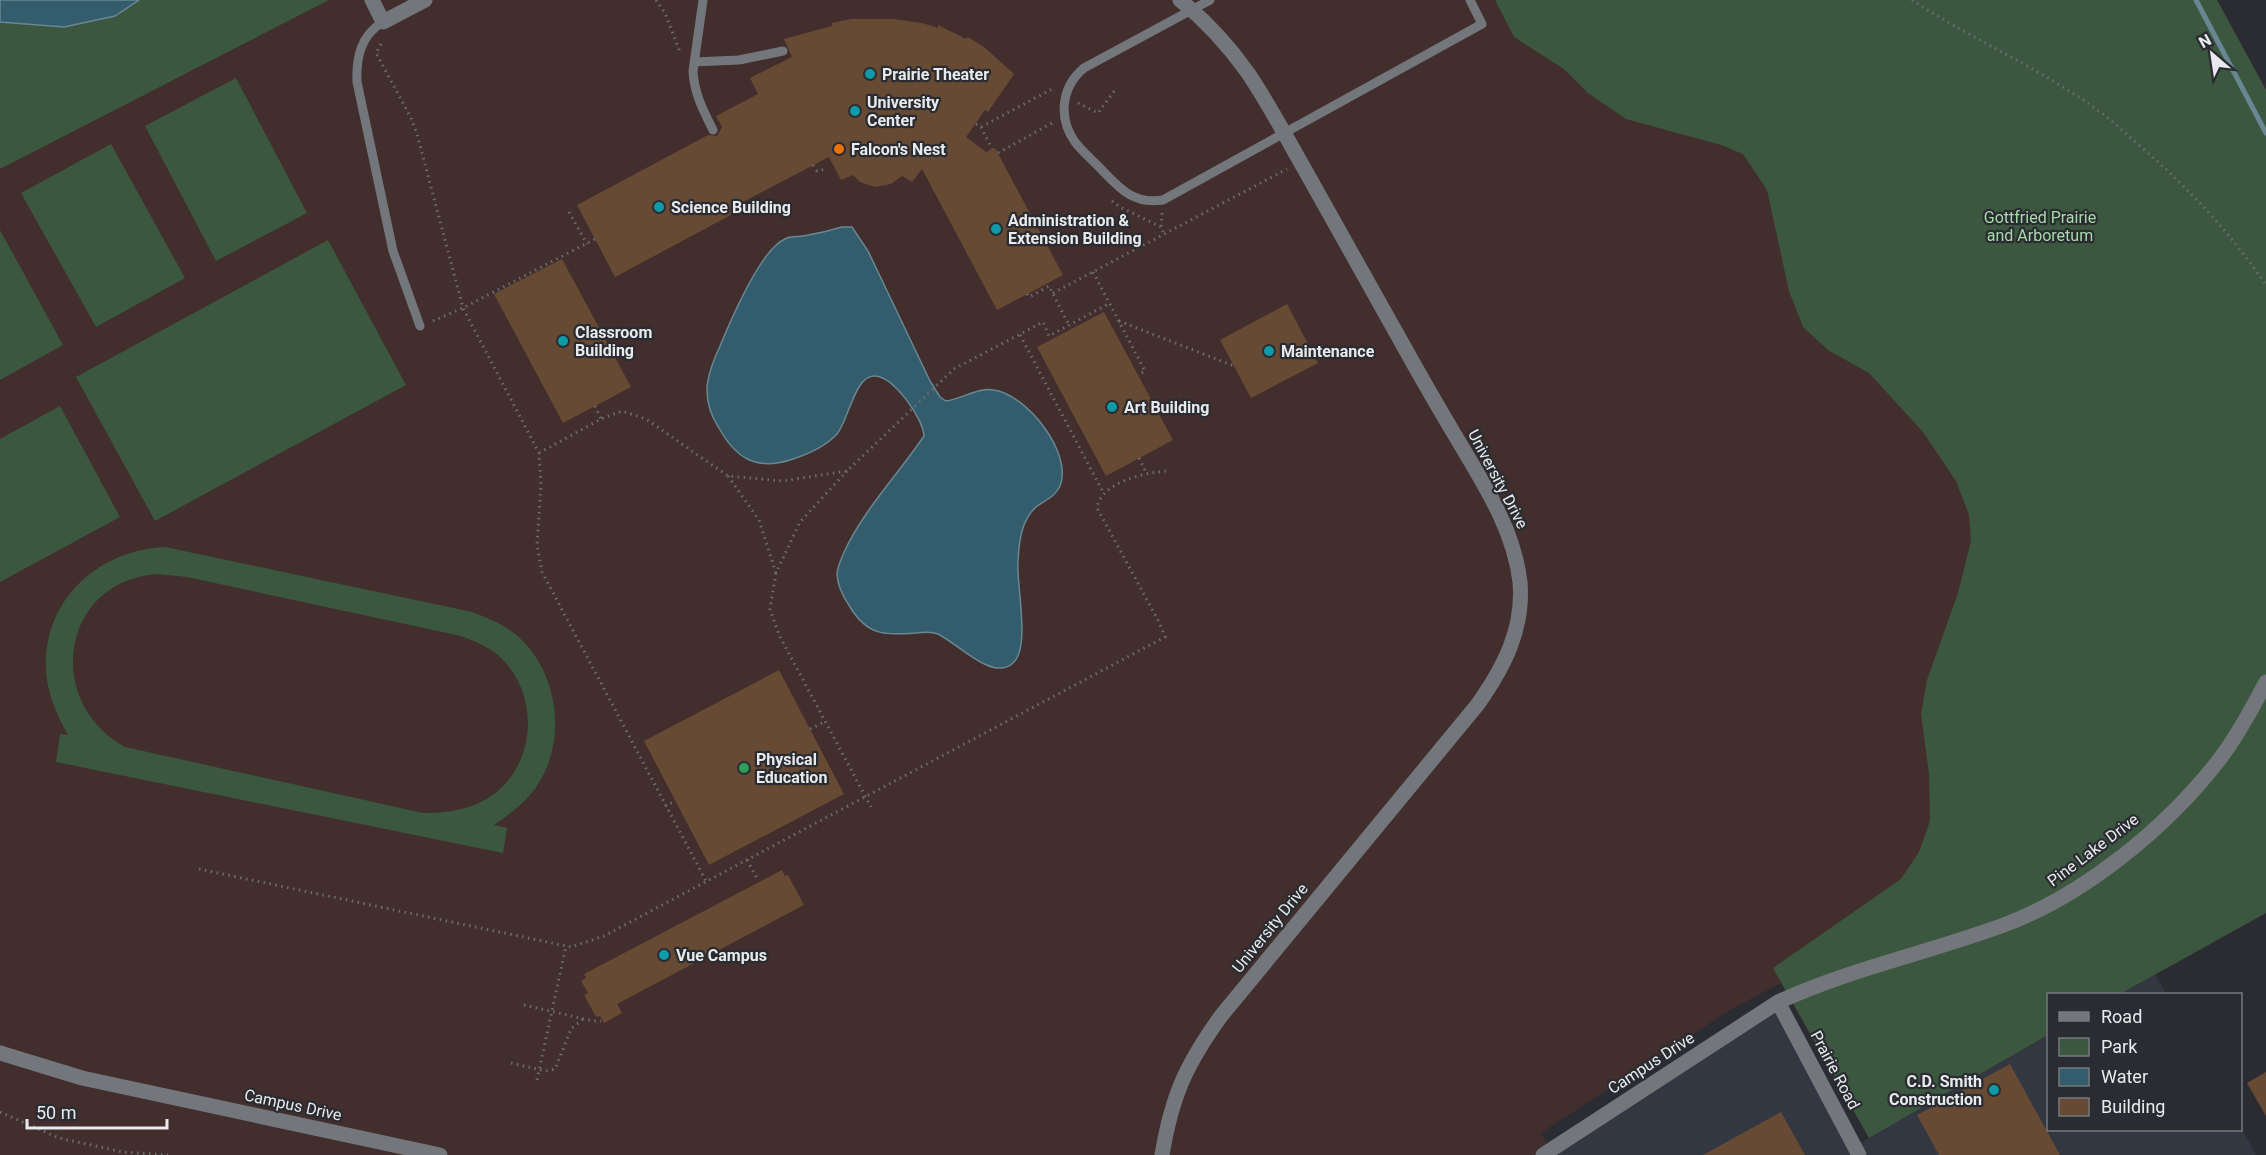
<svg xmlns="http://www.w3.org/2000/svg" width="2266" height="1155" font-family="Roboto,sans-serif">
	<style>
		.built { fill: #323741 }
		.education { fill: #422e2c }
		.green { fill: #3c573f; fill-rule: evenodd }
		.water { fill: #335d6c; stroke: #698793; stroke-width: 1.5 }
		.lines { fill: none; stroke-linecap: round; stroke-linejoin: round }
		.stream { stroke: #698793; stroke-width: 5 }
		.building { fill: #674a33 }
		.path { stroke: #6b6d71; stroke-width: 3; stroke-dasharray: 1.5 4.5; stroke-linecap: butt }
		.service { stroke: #73777c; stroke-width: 9 }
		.minor { stroke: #73777c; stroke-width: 15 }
		.culture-dot { fill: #0f9aa8; stroke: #2a2c31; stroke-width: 2 }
		.food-dot { fill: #e8710a; stroke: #2a2c31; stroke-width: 2 }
		.leisure-dot { fill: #2e9e5b; stroke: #2a2c31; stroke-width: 2 }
		.labels { text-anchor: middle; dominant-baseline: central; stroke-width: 4.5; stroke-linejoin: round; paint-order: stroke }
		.poi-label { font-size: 16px; font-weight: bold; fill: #e8eaed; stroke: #2a2c31; text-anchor: start }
		.park-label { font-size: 16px; fill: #a7daab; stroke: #2a2c31 }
		.street-label { font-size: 16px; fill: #e8eaed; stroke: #2a2c31 }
	</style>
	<rect width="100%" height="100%" fill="#2a2c31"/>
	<path class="built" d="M2155 974 2166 994H2120Z
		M1778 1002 1855 1146 2048 1035V1130H2240L2241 1127 2256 1155H1553Z"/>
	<path class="education" d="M0 0H2217L2266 89V913L2120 994H2048V1035L1869 1138 1781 983 1730 1010 1541 1133 1553 1155H0Z"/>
	<path class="green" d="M0 0H329L0 169Z
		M1495 0H2217L2266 90V913L2120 994H2048V1035L1869 1138 1773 968 1901 879 1919 852 1930 821 1929 774 1921 714 1927 680 1958 593 1971 541 1969 515 1956 481 1923 432 1869 373 1828 350 1803 327 1789 291 1767 190 1743 154 1721 145 1626 119 1588 93 1564 69 1514 37Z
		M236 78 307 213 216 261 145 126Z
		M111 144 185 278 96 327 21 193Z
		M0 230 63 345 0 380Z
		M328 240 406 385 155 521 76 377Z
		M60 406 120 517 0 582V439Z
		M165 547 472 612C485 617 498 622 510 630 557 663 569 737 538 784 528 801 510 814 494 825L507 828 503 853 56 762 60 734 68 735C57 715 47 693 46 670 43 600 98 550 165 547ZM157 574 187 577 461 636C476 642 493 648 504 661 537 696 536 756 500 789 478 809 450 813 423 813L125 747C43 702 61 581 157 574Z"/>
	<path class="water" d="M0 0H139L115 16 64 27 0 22Z
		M842 227H852L868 251 930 381 940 397 946 401C962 399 978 387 994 390 1027 395 1073 453 1060 486 1055 497 1045 500 1036 507 1021 520 1019 543 1018 561 1016 586 1031 647 1013 663 993 682 957 643 938 634 931 631 923 632 916 633 884 635 868 636 850 607 844 598 837 585 837 573 838 564 844 552 848 544 869 504 899 473 924 436 923 418 894 377 875 376 855 374 848 422 837 434 825 447 806 455 790 460 755 471 735 457 719 428 711 416 707 404 707 390 707 376 714 359 720 346 730 322 761 249 785 239 790 236 797 237 803 236 816 234 829 231 842 227Z"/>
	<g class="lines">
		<path class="stream" d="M2196 0 2266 133"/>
	</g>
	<path class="building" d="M851 19H893L922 23 938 28V25L966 39 968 37 984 47 1014 74 988 112 985 110 966 137 986 152 995 148 1063 275 997 310 922 169 912 182 902 176 891 184 875 187 860 182 853 175 841 180 829 157 739 204 742 209 615 277 577 205 708 135 717 136 722 127 716 116 758 94 750 78 792 57 784 39 832 26V23Z
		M562 259 631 387 563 423 494 294Z
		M1287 304 1318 363 1251 398 1220 340Z
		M1104 312 1173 440 1106 476 1037 347Z
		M779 670 844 794 709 865 644 741Z
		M782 870 785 876 788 875 804 905 617 1004 622 1013 604 1023 600 1016 596 1017 584 995 588 993 581 981 586 978 584 974Z
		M2010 1064 2060 1155H1939L1917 1115Z
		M2266 1072V1116L2247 1083Z
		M1781 1112 1805 1155H1703Z"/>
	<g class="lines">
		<path class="path" d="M656 0 665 13 680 52
			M1912 0C1971 39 2038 67 2096 109 2109 118 2122 130 2134 141 2185 184 2228 230 2266 285
			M381 44 376 53 411 118 417 134 463 308 539 453 541 486 537 545 542 572 706 881
			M1078 103 1098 113 1115 90
			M976 124 981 127 1054 88
			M981 127 992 149
			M998 153 1052 123
			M813 165 817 171 826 169
			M1112 201 1120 207 1161 227
			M569 212 587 244
			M1162 213 1161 227 1164 234
			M1093 272 1145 371 1138 375
			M1053 293 1287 169
			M1027 294 1029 297 1049 286 1069 325
			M433 321 463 308 595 239
			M1119 321 1234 366
			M1020 335 1103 492
			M595 406 601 419
			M539 453 601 419 622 411 646 419 728 476 783 481 847 471 954 369 1043 322 1049 336 1110 303
			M1139 458 1146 472
			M728 476 759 520 776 573 800 522 847 471
			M776 573 770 609 779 635 871 807
			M810 729 826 721
			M665 806 675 801
			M747 860 758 880
			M199 869 571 947 604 936 1165 637 1159 622 1097 508C1101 482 1146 472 1168 471
			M524 1005 593 1021H601
			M511 1063 546 1071 555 1069 571 1029 583 1019
			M537 1080 566 946
			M0 1112 59 1138 123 1152 168 1155"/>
		<path class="service" d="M703 0 693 71C694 93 703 110 713 130
			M1210 0 1084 68C1061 87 1058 118 1075 142 1081 150 1090 158 1097 165 1118 186 1131 205 1163 200L1482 24 1470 0
			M383 22C361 35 356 57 357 82L393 251 420 326
			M694 62 739 60 783 51"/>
		<path class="minor" d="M372 0 383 22 425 0
			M1778 1002 1859 1155
			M0 1053 82 1078 440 1155
			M1162 1155C1172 1095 1186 1065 1221 1016L1478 704C1504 667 1524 629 1520 582 1514 530 1485 486 1459 442 1438 407 1418 372 1398 336 1367 281 1336 226 1305 170 1286 137 1269 104 1248 73 1228 45 1206 21 1180 0
			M1543 1155 1778 1002C1850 969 1927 953 2001 926 2084 896 2169 826 2222 756 2239 733 2253 707 2266 682"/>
	</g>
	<g class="culture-dot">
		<circle cx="870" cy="74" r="6"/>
		<circle cx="855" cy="111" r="6"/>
		<circle cx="659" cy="207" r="6"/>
		<circle cx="996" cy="229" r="6"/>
		<circle cx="563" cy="341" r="6"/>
		<circle cx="1269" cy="351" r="6"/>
		<circle cx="1112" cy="407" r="6"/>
		<circle cx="664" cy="955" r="6"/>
		<circle cx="1994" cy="1090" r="6"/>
	</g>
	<circle class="food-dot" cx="839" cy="149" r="6"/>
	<circle class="leisure-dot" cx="744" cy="768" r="6"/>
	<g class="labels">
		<g class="poi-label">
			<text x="882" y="74">Prairie Theater</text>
			<text x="867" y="102">University<tspan x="867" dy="18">Center</tspan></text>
			<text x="851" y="149">Falcon's Nest</text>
			<text x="671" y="207">Science Building</text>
			<text x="1008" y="220">Administration &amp;<tspan x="1008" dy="18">Extension Building</tspan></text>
			<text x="575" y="332">Classroom<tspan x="575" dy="18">Building</tspan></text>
			<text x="1281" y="351">Maintenance</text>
			<text x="1124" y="407">Art Building</text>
			<text x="756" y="759">Physical<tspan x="756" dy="18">Education</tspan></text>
			<text x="676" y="955">Vue Campus</text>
			<text x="1982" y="1081" text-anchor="end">C.D. Smith<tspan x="1982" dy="18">Construction</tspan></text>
		</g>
		<g class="park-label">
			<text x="2040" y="217">Gottfried Prairie<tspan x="2040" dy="18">and Arboretum</tspan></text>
		</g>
		<g class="street-label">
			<text transform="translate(1498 479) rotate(62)">University Drive</text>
			<text transform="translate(2093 850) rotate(-37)">Pine Lake Drive</text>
			<text transform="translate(1270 928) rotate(-51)">University Drive</text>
			<text transform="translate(1651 1063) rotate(-33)">Campus Drive</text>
			<text transform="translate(1835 1070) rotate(62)">Prairie Road</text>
			<text transform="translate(293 1105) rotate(12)">Campus Drive</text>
		</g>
	</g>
	<rect x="2047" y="993" width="195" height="138" fill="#2a2c31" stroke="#76787c" stroke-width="1.5"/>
	<rect x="2059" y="1012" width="30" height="9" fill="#73777c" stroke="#76787c" stroke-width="1.5"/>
	<text x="2101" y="1023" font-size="18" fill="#e8eaed">Road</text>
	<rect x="2059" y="1038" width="30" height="18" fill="#3c573f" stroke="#76787c" stroke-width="1.5"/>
	<text x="2101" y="1053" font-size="18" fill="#e8eaed">Park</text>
	<rect x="2059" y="1068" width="30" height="18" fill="#335d6c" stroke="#76787c" stroke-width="1.5"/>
	<text x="2101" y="1083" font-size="18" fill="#e8eaed">Water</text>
	<rect x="2059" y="1098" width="30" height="18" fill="#674a33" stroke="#76787c" stroke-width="1.5"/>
	<text x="2101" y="1113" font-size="18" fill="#e8eaed">Building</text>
	<g transform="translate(2212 54) rotate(331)" stroke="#2a2c31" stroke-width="4.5" paint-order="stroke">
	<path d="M0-4.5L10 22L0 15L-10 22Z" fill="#e8eaed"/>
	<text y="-9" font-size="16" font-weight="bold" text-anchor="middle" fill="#e8eaed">N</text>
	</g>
	<path d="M27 1119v9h140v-9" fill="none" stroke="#e8eaed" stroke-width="3"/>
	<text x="36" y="1119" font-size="18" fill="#e8eaed" stroke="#2a2c31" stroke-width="4.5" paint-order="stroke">50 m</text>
</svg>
